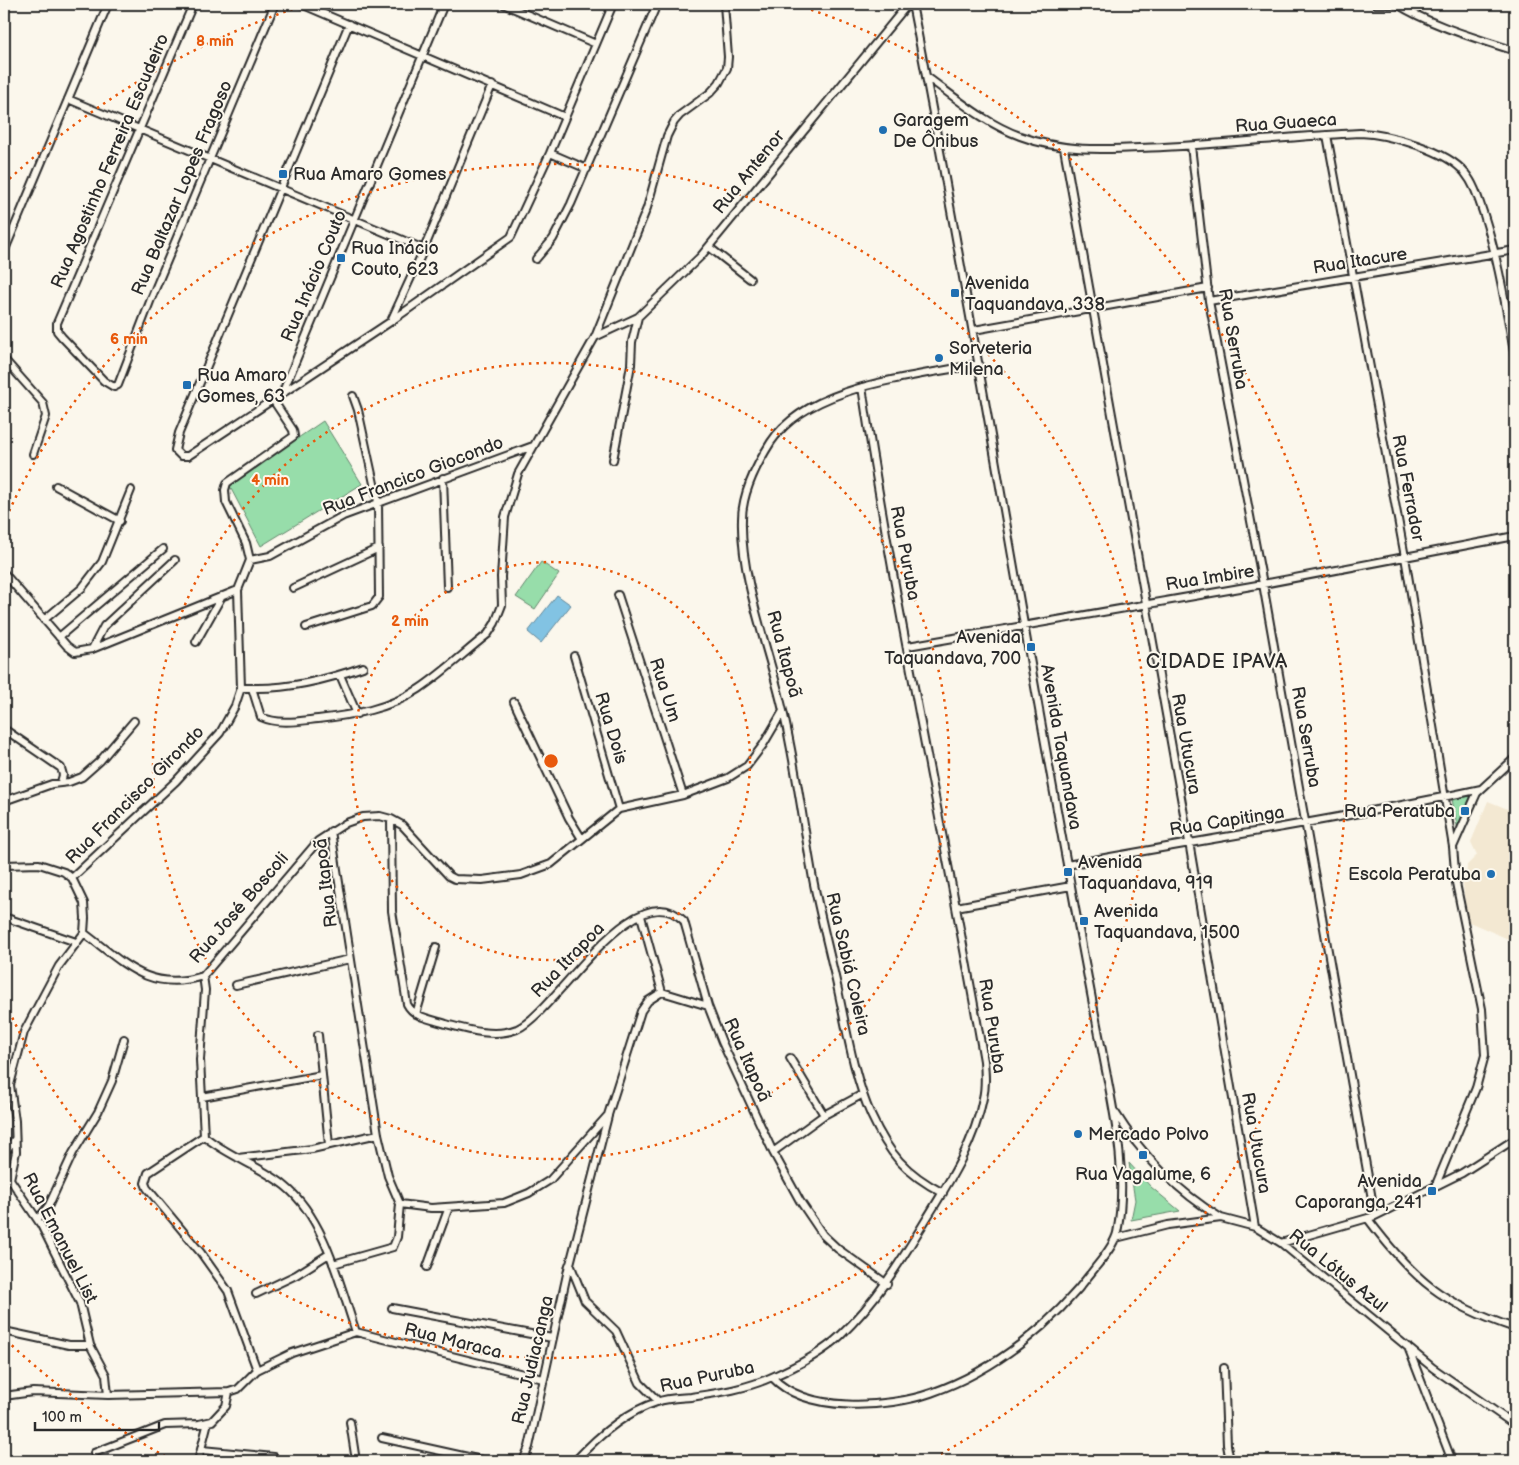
<svg xmlns="http://www.w3.org/2000/svg" width="1519" height="1465" font-family="'Balsamiq Sans',sans-serif">
	<style>
		.built { fill: #f3e8d2 }
		.green { fill: #97ddaa; stroke: #61846a }
		.water { fill: #82c3e3; stroke: #5f8699 }
		.lines { fill: none; stroke-linecap: round; stroke-linejoin: round }
		.street-casing { stroke: #2b2b2b; stroke-width: 10 }
		.street { stroke: #fbf7ec; stroke-width: 6 }
		.ring { fill: none; stroke: #e8590c; stroke-width: 2.5; stroke-dasharray: 2.5 5 }
		.poi-dot { fill: #1f6fb2; stroke: #fbf7ec; stroke-width: 2 }
		.labels { text-anchor: middle; dominant-baseline: central; stroke-width: 4; stroke-linejoin: round; paint-order: stroke }
		.poi-label { font-size: 18px; fill: #2b2b2b; stroke: #fbf7ec; text-anchor: start }
		.street-label { font-size: 18px; fill: #2b2b2b; stroke: #fbf7ec }
		.quarter-label { font-size: 20px; letter-spacing: 1px; fill: #2b2b2b; stroke: #fbf7ec }
		.centre { fill: #e8590c; stroke: #fbf7ec; stroke-width: 2.5 }
		.ring-label { font-size: 15px; text-anchor: middle; font-weight: bold; fill: #e8590c; stroke: #fbf7ec; stroke-width: 4; stroke-linejoin: round; paint-order: stroke }
	</style>
	<rect width="100%" height="100%" fill="#fbf7ec"/>
	<filter id="ink" filterUnits="userSpaceOnUse"><feTurbulence type="fractalNoise" baseFrequency=".02" numOctaves="2"/><feDisplacementMap in="SourceGraphic" scale="10" xChannelSelector="R" yChannelSelector="G"/><feConvolveMatrix kernelMatrix="1 2 1 2 8 2 1 2 1" color-interpolation-filters="sRGB"/></filter>
	<g filter="url(#ink)">
		<path class="built" d="M1488 801 1515 812V942L1467 921 1463 884 1466 883 1467 865 1477 855 1471 842Z"/>
		<path class="green" d="M323 421 362 484 261 546 229 485Z
			M541 562 559 574 535 609 516 597Z
			M1471 796 1458 831 1452 799Z
			M1129 1163 1151 1187 1180 1211 1131 1220 1135 1200Z"/>
		<path class="water" d="M557 595 571 605 541 643 528 632Z"/>
		<g class="lines">
			<g class="street-casing">
				<path id="street" d="M193 4 57 323V331L62 337 104 381 114 387 118 385 151 299 275 4
					M301 4 565 117
					M503 4 596 44
					M1375 4H1398
					M1397 4C1432 26 1476 38 1515 51
					M349 24 179 433 175 450 181 456H188L390 322 511 237 550 153 613 4
					M927 77C956 98 986 124 1020 136 1067 154 1114 149 1163 147 1229 144 1294 136 1360 133 1388 134 1447 150 1465 173 1475 185 1479 201 1484 215 1499 262 1506 309 1515 357
					M68 99 424 249
					M1327 135 1405 557 1453 847
					M1191 146 1209 301 1263 584 1375 1216
					M1064 148 1189 842 1255 1227
					M550 153 587 169
					M709 247 750 279
					M4 252 108 4
					M536 259 553 239 571 204 657 4
					M1209 301 1515 250
					M391 321 424 249 492 85
					M974 330 1208 288
					M595 337 638 317 701 256 908 4
					M4 359 43 403 46 416 33 454
					M282 394 444 4
					M613 460 631 365 632 342 638 317
					M443 478 447 587
					M56 486 120 521
					M250 560 270 556 343 516 533 446
					M4 573 67 646 75 652 92 649 238 590
					M293 588 379 548
					M618 595 683 795
					M44 620 82 588 102 562 131 490
					M306 627 372 606 379 597 378 502 358 410 353 396
					M59 637 163 549
					M196 642 222 596
					M908 646 1263 584 1515 536
					M92 649 104 626 175 560
					M574 656 619 809
					M340 675 357 714
					M241 688H252L261 717C279 725 299 721 318 719 353 715 389 709 419 689 443 673 465 652 488 634L495 623 502 605 501 577 505 517 518 474 595 337 647 208 667 136 674 122 680 115 710 93 719 83 727 68 728 57 724 4
					M252 688C288 689 329 679 363 667
					M514 702 569 818 582 839
					M4 729 61 768 63 775 61 782
					M4 801 52 784 69 782 82 777 100 761 134 721
					M391 819 392 911 407 1004C414 1018 432 1019 446 1024 468 1030 495 1038 517 1029 556 1012 634 870 684 921L708 1006 722 1042 773 1152 800 1201 823 1235 838 1249 887 1284
					M331 831 378 1134 388 1176 400 1204 397 1237 393 1247 333 1264
					M4 865 39 864 64 872 72 878 84 903 85 918 84 933 59 966 24 1032 10 1085 15 1121 16 1152 10 1179 41 1225 80 1303 90 1345
					M1067 865C1205 839 1344 819 1481 789
					M72 878 176 781 220 733 235 706 241 688 238 590 250 560 246 543 226 502 225 490 227 483 294 436 293 430 273 400
					M956 907 1071 886
					M641 916 662 992
					M4 917 76 942
					M84 933C124 963 149 993 203 976L318 841 346 823 363 817 380 816 391 819 402 825 449 876 455 879 482 880 521 875 551 864 619 809 683 795 728 778 747 766 763 745 783 711
					M203 976 205 990 200 1060 204 1136
					M236 985 350 959
					M416 1014 436 947
					M318 1035 329 1145
					M790 1058 824 1115
					M202 1097 322 1075
					M1115 1112C1142 1156 1177 1191 1221 1218
					M608 1116 570 1264 585 1301 616 1331 640 1383 658 1401
					M204 1136C229 1157 261 1166 285 1186 325 1218 340 1286 356 1332L292 1353 257 1370
					M773 1152 824 1115 863 1094
					M4 1153 15 1139
					M238 1158 312 1149 378 1134
					M1435 1187 1476 1088 1485 1055 1482 1009 1456 883 1453 847 1477 793 1515 758
					M943 1193C905 1173 889 1154 871 1115 854 1077 847 1031 838 990 830 953 820 916 813 879 803 823 796 766 783 711 770 652 740 579 742 519 742 493 757 464 771 442 809 384 916 377 979 364
					M400 1204 431 1208 504 1203 529 1193 550 1180 608 1115 641 1011 648 1001 662 992 708 1006
					M38 1219 49 1205 73 1153 98 1112 112 1081 124 1039
					M1368 1219C1414 1280 1442 1304 1515 1328
					M1116 1238 1168 1225 1221 1218 1255 1227 1281 1243 1433 1368 1515 1425
					M1281 1243 1375 1216 1462 1173 1515 1139
					M427 1267 449 1207
					M256 1294 296 1275 329 1254
					M392 1308 552 1338
					M4 1331 69 1345H90L106 1375 108 1395
					M356 1332 543 1379
					M1408 1347 1452 1461
					M1224 1368 1227 1445 1230 1461
					M772 1377C806 1414 888 1408 931 1393 997 1370 1054 1323 1095 1268 1103 1258 1114 1245 1117 1233 1129 1173 1113 1109 1102 1050 1091 996 1081 941 1071 886 1016 592 970 297 912 4
					M4 1396 33 1392 108 1395 229 1392 238 1389 257 1370 228 1291 201 1253 147 1188 145 1183 148 1173 204 1136
					M350 1422 356 1461
					M382 1438 486 1461
					M202 1450 274 1457 275 1461
					M94 1453 165 1425 199 1424 212 1421 226 1406 229 1392
					M198 1461 208 1422
					M523 1461 529 1447 569 1265
					M575 1461C597 1437 625 1412 657 1402 667 1398 680 1398 691 1397 718 1393 746 1389 772 1377 795 1367 821 1354 840 1336 876 1302 901 1261 927 1218 950 1181 975 1141 983 1098 986 1086 985 1074 984 1061 945 836 896 613 862 387"/>
			</g>
			<use href="#street" class="street"/>
		</g>
	</g>
	<g class="ring">
		<circle cx="551" cy="761" r="199"/>
		<circle cx="551" cy="761" r="398"/>
		<path d="M6 518A597 597 0 1 1 6 1004"/>
		<path d="M172 1460A795 795 0 0 1 4 1338M4 184A795 795 0 0 1 305 5M797 5A795 795 0 0 1 930 1460"/>
	</g>
	<g class="poi-dot">
		<circle cx="883" cy="130" r="5"/>
		<rect x="278" y="169" width="10" height="10" rx="2.5"/>
		<rect x="336" y="253" width="10" height="10" rx="2.5"/>
		<rect x="950" y="288" width="10" height="10" rx="2.5"/>
		<circle cx="939" cy="358" r="5"/>
		<rect x="182" y="380" width="10" height="10" rx="2.5"/>
		<rect x="1026" y="642" width="10" height="10" rx="2.5"/>
		<rect x="1460" y="806" width="10" height="10" rx="2.5"/>
		<rect x="1063" y="867" width="10" height="10" rx="2.5"/>
		<circle cx="1491" cy="874" r="5"/>
		<rect x="1079" y="916" width="10" height="10" rx="2.5"/>
		<circle cx="1078" cy="1134" r="5"/>
		<rect x="1138" y="1150" width="10" height="10" rx="2.5"/>
		<rect x="1427" y="1186" width="10" height="10" rx="2.5"/>
	</g>
	<g class="labels">
		<g class="poi-label">
			<text x="893" y="120">Garagem<tspan x="893" dy="21">De Ônibus</tspan></text>
			<text x="293" y="174">Rua Amaro Gomes</text>
			<text x="351" y="248">Rua Inácio<tspan x="351" dy="21">Couto, 623</tspan></text>
			<text x="965" y="283">Avenida<tspan x="965" dy="21">Taquandava, 338</tspan></text>
			<text x="949" y="348">Sorveteria<tspan x="949" dy="21">Milena</tspan></text>
			<text x="197" y="375">Rua Amaro<tspan x="197" dy="21">Gomes, 63</tspan></text>
			<text x="1021" y="637" text-anchor="end">Avenida<tspan x="1021" dy="21">Taquandava, 700</tspan></text>
			<text x="1455" y="811" text-anchor="end">Rua Peratuba</text>
			<text x="1078" y="862">Avenida<tspan x="1078" dy="21">Taquandava, 919</tspan></text>
			<text x="1481" y="874" text-anchor="end">Escola Peratuba</text>
			<text x="1094" y="911">Avenida<tspan x="1094" dy="21">Taquandava, 1500</tspan></text>
			<text x="1088" y="1134">Mercado Polvo</text>
			<text x="1143" y="1174" text-anchor="middle">Rua Vagalume, 6</text>
			<text x="1422" y="1181" text-anchor="end">Avenida<tspan x="1422" dy="21">Caporanga, 241</tspan></text>
		</g>
		<g class="street-label">
			<text transform="translate(1286 123) rotate(-4)">Rua Guaeca</text>
			<text transform="translate(110 161) rotate(-67)">Rua Agostinho Ferreira Escudeiro</text>
			<text transform="translate(749 172) rotate(-51)">Rua Antenor</text>
			<text transform="translate(182 188) rotate(-67)">Rua Baltazar Lopes Fragoso</text>
			<text transform="translate(1360 261) rotate(-9)">Rua Itacure</text>
			<text transform="translate(314 276) rotate(-67)">Rua Inácio Couto</text>
			<text transform="translate(1233 339) rotate(80)">Rua Serruba</text>
			<text transform="translate(413 476) rotate(-21)">Rua Francico Giocondo</text>
			<text transform="translate(1408 488) rotate(79)">Rua Ferrador</text>
			<text transform="translate(905 553) rotate(79)">Rua Puruba</text>
			<text transform="translate(1210 578) rotate(-9)">Rua Imbire</text>
			<text transform="translate(784 654) rotate(75)">Rua Itapoã</text>
			<text transform="translate(665 690) rotate(72)">Rua Um</text>
			<text transform="translate(611 728) rotate(73)">Rua Dois</text>
			<text transform="translate(1306 737) rotate(80)">Rua Serruba</text>
			<text transform="translate(1186 744) rotate(80)">Rua Utucura</text>
			<text transform="translate(1061 747) rotate(80)">Avenida Taquandava</text>
			<text transform="translate(135 795) rotate(-45)">Rua Francisco Girondo</text>
			<text transform="translate(1227 821) rotate(-9)">Rua Capitinga</text>
			<text transform="translate(326 883) rotate(-97)">Rua Itapoã</text>
			<text transform="translate(239 908) rotate(-49)">Rua José Boscoli</text>
			<text transform="translate(568 960) rotate(-46)">Rua Itrapoa</text>
			<text transform="translate(848 964) rotate(77)">Rua Sabiá Coleira</text>
			<text transform="translate(992 1026) rotate(81)">Rua Puruba</text>
			<text transform="translate(747 1060) rotate(66)">Rua Itapoã</text>
			<text transform="translate(1256 1143) rotate(80)">Rua Utucura</text>
			<text transform="translate(60 1238) rotate(63)">Rua Emanuel List</text>
			<text transform="translate(1338 1271) rotate(39)">Rua Lótus Azul</text>
			<text transform="translate(453 1341) rotate(14)">Rua Maraca</text>
			<text transform="translate(533 1360) rotate(-77)">Rua Judiacanga</text>
			<text transform="translate(707 1377) rotate(-12)">Rua Puruba</text>
		</g>
		<g class="quarter-label">
			<text x="1217" y="662">CIDADE IPAVA</text>
		</g>
	</g>
	<circle cx="551" cy="761" r="8" class="centre"/>
	<g class="ring-label">
		<text x="215" y="46">8 min</text>
		<text x="129" y="344">6 min</text>
		<text x="270" y="485">4 min</text>
		<text x="410" y="626">2 min</text>
	</g>
	<rect width="1519" height="1465" fill="none" stroke="#fbf7ec" stroke-width="20"/>
	<rect x="10" y="10" width="1499" height="1445" fill="none" stroke="#2b2b2b" stroke-width="2" filter="url(#ink)"/>
	<path d="M35 1422v8h124v-8" fill="none" stroke="#2b2b2b" stroke-width="2.5"/>
	<text x="42" y="1422" font-size="15" fill="#2b2b2b" stroke="#fbf7ec" stroke-width="4" paint-order="stroke">100 m</text>
</svg>
